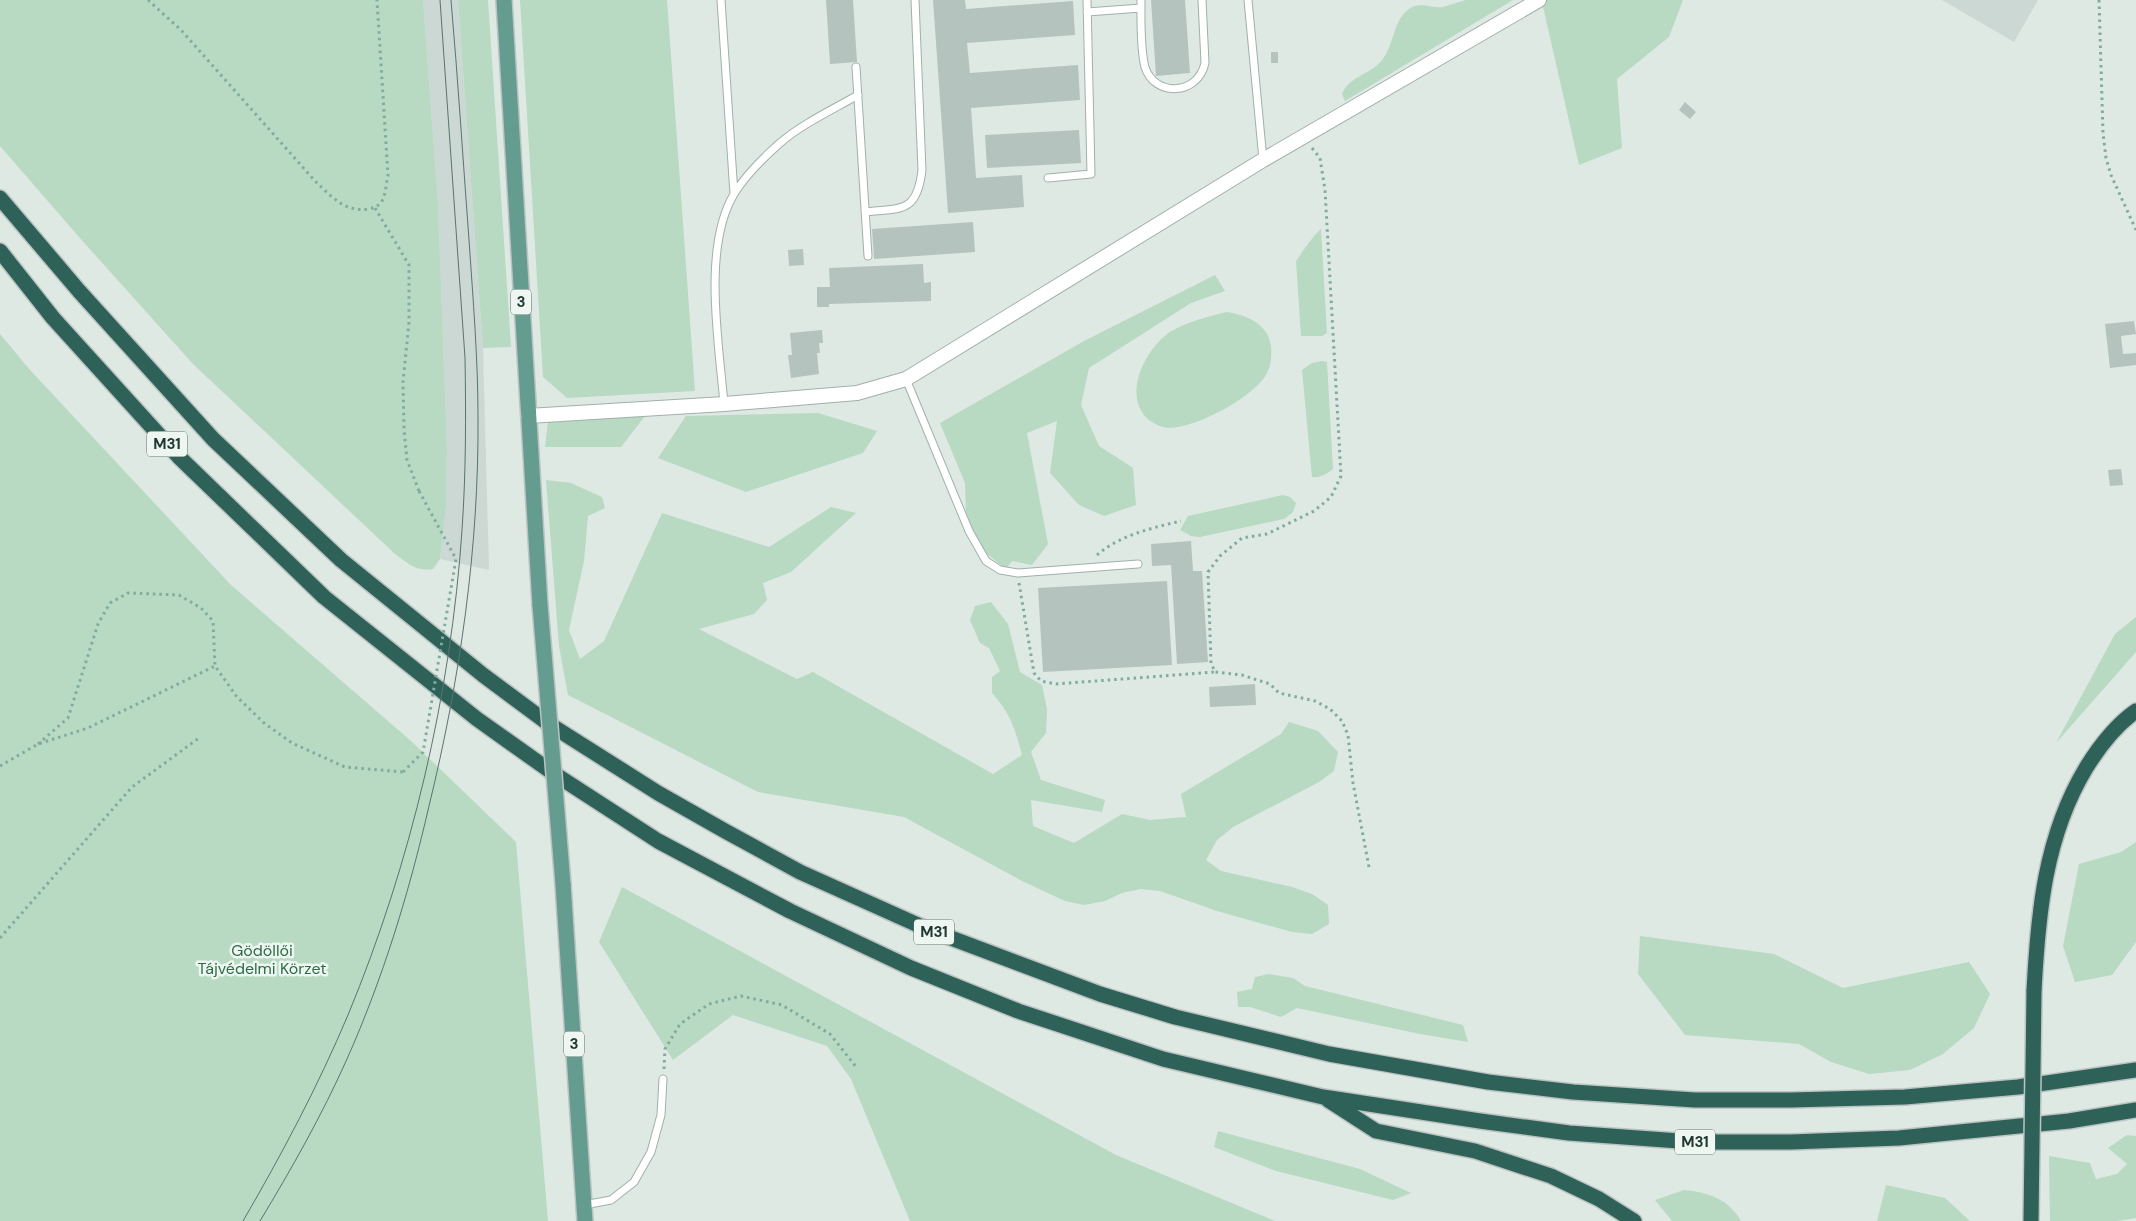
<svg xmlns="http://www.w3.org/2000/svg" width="2136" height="1221" font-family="'DM Sans',sans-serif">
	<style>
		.built { fill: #ccd8d3 }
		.green { fill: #b8d9c2 }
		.building { fill: #b4c3bd }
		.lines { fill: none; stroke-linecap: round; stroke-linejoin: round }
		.lane-casing { stroke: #a1b0ab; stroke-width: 9 }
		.street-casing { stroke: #a1b0ab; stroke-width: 16 }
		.primary-casing { stroke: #bcc3c2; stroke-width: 18 }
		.highway-casing { stroke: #bcc3c2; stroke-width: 18 }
		.path { stroke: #80ab9f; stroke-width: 3; stroke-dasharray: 2.5 4; stroke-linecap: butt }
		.lane { stroke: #fff; stroke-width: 7 }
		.street { stroke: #fff; stroke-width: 14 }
		.primary { stroke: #659c90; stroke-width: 15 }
		.highway { stroke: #2e6259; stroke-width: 15 }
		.tram { stroke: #5b736e; stroke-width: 1 }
		.primary-bridge-casing { stroke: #bcc3c2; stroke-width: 18; stroke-linecap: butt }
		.highway-bridge-casing { stroke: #bcc3c2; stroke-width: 18; stroke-linecap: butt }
		.path-bridge { stroke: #80ab9f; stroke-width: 3; stroke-dasharray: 2.5 4; stroke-linecap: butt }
		.primary-bridge { stroke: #659c90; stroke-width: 15 }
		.highway-bridge { stroke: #2e6259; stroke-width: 15 }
		.labels { text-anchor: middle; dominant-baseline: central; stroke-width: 5; stroke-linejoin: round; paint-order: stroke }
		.shield { fill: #eef6f2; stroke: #5e706c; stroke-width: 1 }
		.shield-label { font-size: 15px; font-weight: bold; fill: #203732 }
		.park-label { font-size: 16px; fill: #2d6c47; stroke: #eef6f2 }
	</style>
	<rect width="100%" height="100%" fill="#dee9e4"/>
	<path class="built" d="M423 0H458L483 348 489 570 440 559 446 507 447 448 438 203Z
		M1942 0H2038L2014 42Z"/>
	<path class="green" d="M0 0H423L438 203 447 448 446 507 440 559 433 569C416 572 407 563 394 553L193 364 79 237 0 146Z
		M458 0H488L511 347 483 348Z
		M520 0H667L695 391 567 398 543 377Z
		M1466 0H1513L1345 101 1342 94C1349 76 1370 75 1382 60 1394 46 1393 20 1409 9 1420 1 1432 9 1443 7 1451 5 1458 2 1466 0Z
		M1545 0H1683L1669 37 1617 79 1622 148 1579 165 1542 2Z
		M1321 229 1327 333 1322 336H1301L1296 261C1304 250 1311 238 1321 229Z
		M1215 275 1225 291 1191 303 1089 368 1081 405 1099 446 1133 468 1136 505 1104 516 1079 505 1050 473 1057 421 1027 433 1048 544 1032 565 1012 561 1006 569 982 550 966 513 965 483 940 423 1084 341Z
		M1227 312C1252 316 1274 328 1271 356 1271 364 1269 371 1264 378 1247 400 1198 427 1169 428 1162 428 1155 424 1149 420 1121 396 1145 349 1170 332 1188 321 1207 317 1227 312Z
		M0 334 30 370 231 585 411 741 516 842 548 1221H0Z
		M1322 361 1327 362 1333 469C1326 474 1321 478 1312 477L1302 370 1312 363Z
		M818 413 877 431 863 453 746 492 658 458 686 416Z
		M645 416 621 447H545L548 422Z
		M546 480 571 483 602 497 605 508 588 516 584 561 569 630 580 659 604 641 662 513 769 547 831 507 856 513 791 572 763 583 767 600 754 614 699 629 797 679 813 672 993 774 1022 755C1015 729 1011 714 992 693V677L1000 671 989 648 980 643 970 620 975 606 991 602 1008 624 1020 672 1042 685 1047 709 1046 733 1031 752 1041 780 1105 800 1102 812 1031 800 1033 826 1074 843 1122 814 1150 820 1186 817 1181 794 1281 734 1289 722 1318 731 1338 752 1334 771 1319 782 1233 827 1217 840 1206 860 1221 871 1292 887 1312 894 1328 905 1329 924 1312 934 1292 932 1217 911 1160 891 1141 889 1122 893 1105 901 1084 905 1065 901 1022 881 904 817 758 792 568 695 559 646Z
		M1283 495 1290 497 1296 503 1293 512 1284 519 1200 537 1191 536 1180 530 1188 516Z
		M2136 617V652L2056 743 2115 634Z
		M2136 842V942L2112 975 2075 982 2063 946 2079 864 2121 852Z
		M622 887 1116 1155 1275 1221H910L851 1079 827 1046 733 1015 673 1060 599 942Z
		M1640 936 1774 954 1843 988 1969 962 1990 994 1974 1028 1943 1054 1910 1070 1869 1074 1831 1062 1799 1044 1685 1035 1638 974Z
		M1269 974 1293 978 1305 986 1463 1025 1468 1042 1420 1034 1297 1008 1281 1017 1250 1007H1238L1237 992 1252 989 1255 977Z
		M1218 1131 1360 1169 1411 1193 1393 1200 1276 1171 1214 1147Z
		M2127 1135 2136 1136V1218L2117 1221H2050L2049 1156 2090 1163 2096 1179 2117 1174 2127 1164 2108 1148Z
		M1886 1185 1945 1198 1970 1221H1877Z
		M1684 1190C1707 1192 1729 1199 1741 1221H1672L1655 1200Z"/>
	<path class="building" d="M826 0H853L857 62 830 64Z
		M933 0H965L966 9 1073 1 1075 35 967 43 970 73 1078 65 1080 100 971 108 976 178 1022 175 1024 207 948 213Z
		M1151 0H1185L1190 73 1156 76Z
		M1271 52H1278V63H1271Z
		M1685 102 1696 112 1690 119 1679 110Z
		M1079 130 1081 163 987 168 985 135Z
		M973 222 975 252 874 259 872 229Z
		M803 249 804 265 789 266 788 250Z
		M923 264 924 283 931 282V301L829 304V307H817V287H830L829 268Z
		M2134 321 2136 334 2121 336 2123 354 2136 353V365L2110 368 2105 324Z
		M822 330 823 343H819L820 353H817L819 374 791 378 788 355H792L790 333Z
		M2121 469 2123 485 2110 486 2108 470Z
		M1191 541 1193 571H1202L1208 662 1177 664 1171 565 1152 566 1151 544Z
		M1167 581 1172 665 1043 672 1038 588Z
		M1255 684 1256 705 1210 707 1209 687Z"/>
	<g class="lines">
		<g class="lane-casing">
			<path id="lane" d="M721 0 734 194
				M1141 0C1141 20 1140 48 1145 67 1154 97 1198 96 1205 63L1202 0
				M1248 0 1263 160
				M1087 12 1141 8
				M856 67 868 256
				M1048 178 1091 174 1087 0
				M865 212C902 208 917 213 922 170L915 0
				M906 379 969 531 986 561 1000 570 1018 573 1138 564
				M724 404C719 343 702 248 734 194 745 176 764 157 780 143 802 124 832 110 858 95
				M584 1205 611 1200 634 1182 651 1152 661 1115 663 1079"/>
		</g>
		<g class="street-casing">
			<path id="street" d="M528 416 724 404 857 393 906 379 1263 160 1539 0"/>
		</g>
		<g class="primary-casing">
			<path id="primary" d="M504 0 540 605
				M563 884 585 1221"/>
		</g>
		<g class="highway-casing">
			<path id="highway" d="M0 198 79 291 213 439 341 560 483 675 549 724 658 793 725 831 800 872 927 929 1100 994 1175 1017 1329 1054 1488 1082 1573 1092 1695 1100H1791L1905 1097 2018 1087 2136 1070
				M0 251 53 318 179 457 324 597 477 719 553 773 658 841 790 911 911 968 1018 1011 1163 1059 1323 1097 1480 1121 1569 1133 1693 1142H1791L1899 1138 2069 1121 2136 1110
				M2034 991C2038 913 2045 836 2086 768 2099 747 2116 725 2136 711
				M1328 1100 1376 1131 1475 1151 1551 1176 1599 1199 1634 1221"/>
		</g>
		<path class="path" d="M148 0 181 30 315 181C330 195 345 213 368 209 374 208 380 206 383 199 386 192 386 183 388 176L377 0
			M2099 0 2103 133 2106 158 2111 175 2136 230
			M1312 148 1320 158 1325 190 1341 476 1331 497 1314 511 1267 534 1242 538 1220 556 1208 572 1211 663 1215 672 1242 675 1270 684 1279 693 1315 701 1330 709 1342 721 1348 735 1353 783 1369 867
			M375 208 409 265V322L403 382 404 430 407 460 419 491
			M1097 555C1120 535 1152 528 1181 521
			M1019 583 1034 673 1041 681 1056 684 1215 672
			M38 744 68 718 98 624 110 603 128 593 179 595 201 608 213 621 215 666 237 697 264 723 292 743 345 767 403 772
			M0 766 38 744 88 728 215 666
			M0 938 132 787 199 738
			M664 1069 665 1049 680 1024 709 1004 741 996 782 1005 830 1034 857 1068"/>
		<use href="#lane" class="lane"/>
		<use href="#street" class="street"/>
		<use href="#primary" class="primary"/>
		<use href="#highway" class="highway"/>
		<path class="tram" d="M243 1221C282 1154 318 1086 348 1015 411 863 451 694 462 530 466 473 466 415 465 358L440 0
			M260 1221C292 1168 322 1115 347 1059 383 978 409 893 429 806 460 679 479 548 478 417 478 358 473 299 469 240 463 160 458 80 451 0"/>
		<g class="primary-bridge-casing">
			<path id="primary-bridge" d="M540 605 563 884"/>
		</g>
		<g class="highway-bridge-casing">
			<path id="highway-bridge" d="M2031 1221 2034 991"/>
		</g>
		<path class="path-bridge" d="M403 772 423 752 456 559 419 491"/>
		<use href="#primary-bridge" class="primary-bridge"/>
		<use href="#highway-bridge" class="highway-bridge"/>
	</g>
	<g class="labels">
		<g class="shield">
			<rect x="511" y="289.5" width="20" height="25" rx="4"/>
			<rect x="147" y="431.5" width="40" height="25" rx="4"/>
			<rect x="914" y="919.5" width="40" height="25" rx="4"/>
			<rect x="564" y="1031.5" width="20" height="25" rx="4"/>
			<rect x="1675" y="1129.5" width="40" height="25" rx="4"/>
		</g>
		<g class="shield-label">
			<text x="521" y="302">3</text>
			<text x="167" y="444">M31</text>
			<text x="934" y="932">M31</text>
			<text x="574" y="1044">3</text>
			<text x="1695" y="1142">M31</text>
		</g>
		<g class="park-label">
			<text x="262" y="950">Gödöllői<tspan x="262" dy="18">Tájvédelmi Körzet</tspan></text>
		</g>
	</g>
</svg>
